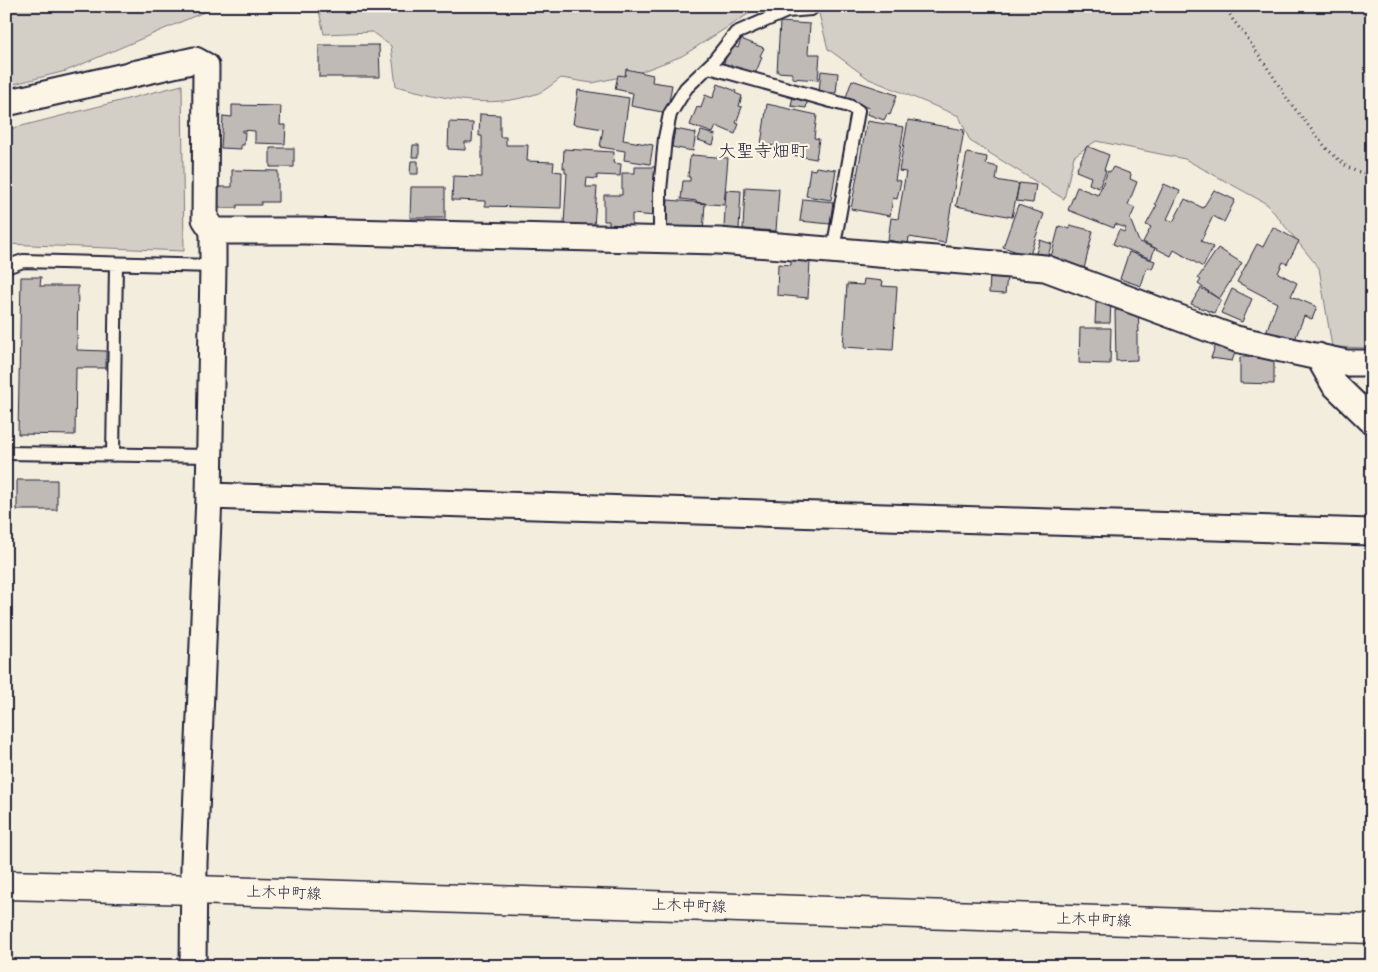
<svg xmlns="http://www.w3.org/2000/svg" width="1378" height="972" font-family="'Balsamiq Sans','Klee One',sans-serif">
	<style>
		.green { fill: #d4cfc6; stroke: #7b7880 }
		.building { fill: #bfbab6; stroke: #22223b }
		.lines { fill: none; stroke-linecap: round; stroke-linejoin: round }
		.lane-casing { stroke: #22223b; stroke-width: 16 }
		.street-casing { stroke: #22223b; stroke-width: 29 }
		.secondary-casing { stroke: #22223b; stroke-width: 31 }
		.path { stroke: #22223b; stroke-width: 3; stroke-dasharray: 1 4; stroke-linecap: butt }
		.lane { stroke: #fcf5e5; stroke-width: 12 }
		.street { stroke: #fcf5e5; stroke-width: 25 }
		.secondary { stroke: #fcf5e5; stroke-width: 28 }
		.labels { text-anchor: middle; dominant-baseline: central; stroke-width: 4.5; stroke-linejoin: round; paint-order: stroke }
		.street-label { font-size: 15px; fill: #22223b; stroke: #fcf5e5 }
		.quarter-label { font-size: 18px; fill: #22223b; stroke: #fcf5e5 }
	</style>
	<rect width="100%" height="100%" fill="#f3edde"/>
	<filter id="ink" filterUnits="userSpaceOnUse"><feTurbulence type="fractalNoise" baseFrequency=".02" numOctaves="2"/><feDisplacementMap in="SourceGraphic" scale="10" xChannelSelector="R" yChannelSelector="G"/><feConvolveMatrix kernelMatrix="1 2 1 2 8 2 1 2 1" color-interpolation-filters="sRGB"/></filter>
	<g filter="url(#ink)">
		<path class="green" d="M6 6H218L66 71 6 86Z
			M318 6H761L682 56 635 74 592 83 561 78C554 83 545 91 536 94 487 110 444 98 396 86L391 46 372 32 324 34Z
			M817 6H1372V348L1332 347 1319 268 1267 204 1185 159 1096 141 1074 156 1064 199 970 141 959 116 869 79 828 49Z
			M182 85 184 251 6 244V130Z"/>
		<path class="building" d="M780 22 810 24 808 54H820L818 80 792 78V73L777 72Z
			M741 39 764 48 760 56 762 57 754 77 723 65 731 45 738 48Z
			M319 45H379L380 77H319Z
			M626 69 653 75 652 82 672 85 667 113 631 106 633 93 615 89 618 75 625 76Z
			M821 71 838 73 836 93 819 92Z
			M852 80 897 95 890 115 887 114 884 120 867 114 869 108 845 100Z
			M718 84 736 91 735 93 742 96 739 106 742 107 736 123 739 124 735 134 716 126 713 133 690 125 697 107 701 108 705 95 713 98Z
			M578 90 629 98 623 140 653 145 650 164 624 160 625 151 600 147 603 129 573 124Z
			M793 96 808 98 806 108 791 106Z
			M767 104 817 115 814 138 819 139 816 159 787 154 788 148 761 144Z
			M232 105 281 106 280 125H286L285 144 255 143V131L242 130V132H245L244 145H241V149L221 148 223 116 232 117Z
			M480 114 500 115V137H506V145H528L527 161 554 162 553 171 562 172 561 208 485 206V201L452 200 453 176 482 177V136H479Z
			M908 120 964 130 945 243 909 237 908 244 888 240 891 218 898 219 906 172 899 171Z
			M867 121 904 127 895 180 901 181 897 199 893 198 890 216 851 209Z
			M449 122 473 123 472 142H465V150L448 149Z
			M675 129 696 133 693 151 672 147Z
			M701 131 716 135 713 145 698 140Z
			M413 145H419V157H412Z
			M1087 146 1109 155 1104 170 1106 171 1099 188 1089 184 1091 177 1076 171Z
			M270 148H294V167H270Z
			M564 149 614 152 613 163 621 164 620 176 597 175V179L587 178 586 187H597L594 226 564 224 567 173H565V168H563Z
			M967 153 987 157 986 164 998 167 996 180 1019 184 1012 217 956 206Z
			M692 155 728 158 724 205 697 203V201L681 199 683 181H690V177H688L690 157H692Z
			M411 161H418V174H410Z
			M635 167H656L655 216 632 214V226H609V221H604V195H622V173H635Z
			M816 167 836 170 831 200 806 196 810 169 815 170Z
			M1113 167 1131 174 1130 179 1137 182 1128 205 1135 208 1130 219 1139 242 1155 248 1151 259 1113 244 1119 230 1124 232 1126 228 1115 224 1114 228 1068 210 1077 187 1098 195 1108 171 1110 172Z
			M232 170 278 171V202H261V205H237V208H218V187H232Z
			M1019 183 1036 185 1033 203 1016 201Z
			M1164 184 1180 191 1167 219 1173 222 1185 199 1203 208 1214 190 1235 200 1224 222 1213 216 1201 241 1213 247 1203 267 1174 250 1171 256 1143 242 1151 227 1146 225 1157 205 1155 204Z
			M411 187H445V218H410Z
			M745 187 779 189 776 231 743 229Z
			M726 190 741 191 739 229 724 228Z
			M803 199 833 202 830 224 800 221Z
			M668 200 705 203 703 233 666 230Z
			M1018 205 1044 214 1029 256 1003 247Z
			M1070 225 1093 231 1084 269 1064 265 1065 261H1063L1062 264 1050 261 1059 226 1070 229Z
			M1273 227 1299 241 1287 264 1283 262 1278 273 1297 283 1291 296 1317 307 1312 319 1304 316 1294 342 1266 332 1277 303 1237 282 1257 244 1263 247Z
			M1040 240 1052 244 1046 260 1035 256Z
			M1218 248 1242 263 1219 299 1198 284 1201 280 1198 278Z
			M1129 252 1155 261 1152 269 1147 267 1141 286 1120 279Z
			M791 260 810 261 808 298 777 295 778 264 791 265Z
			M990 276 1007 277 1005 294 989 293Z
			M21 277H41L40 286H78L77 350 106 351V368H76L75 435 18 434Z
			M864 279 883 281 882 286 897 287 893 350 843 347 847 284 863 285Z
			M1201 288 1221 300 1214 313 1191 304Z
			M1232 289 1252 299 1242 322 1221 313Z
			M1096 301H1111L1110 323H1095Z
			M1138 309 1139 332H1137V360L1116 361 1115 310Z
			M1080 328H1111L1110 364 1079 363Z
			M1218 338 1238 345 1232 361 1211 358Z
			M1240 357 1274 358V384L1240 383Z
			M17 480H57V510H17Z"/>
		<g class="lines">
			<g class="lane-casing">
				<path id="lane" d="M709 67 849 106 858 111 833 250
					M660 239V191L665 138 670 114 686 88 713 62 736 33 787 11 811 9
					M6 267 23 261 213 266
					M6 453 210 456
					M113 455 116 264"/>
			</g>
			<g class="street-casing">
				<path id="street" d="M6 103 195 60 206 66 205 219 213 231V266L209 496 194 863 193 966
					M213 231H305L719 241 1045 268 1236 339 1346 363H1372
					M1318 356 1334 384 1372 421
					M209 496 1372 532"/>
			</g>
			<g class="secondary-casing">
				<path id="secondary" d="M6 885 194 890 1372 929"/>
			</g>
			<path class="path" d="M1225 6 1233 20 1245 35 1273 76 1288 100 1327 149 1346 166 1355 171 1367 174 1372 172"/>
			<use href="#lane" class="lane"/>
			<use href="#street" class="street"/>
			<use href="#secondary" class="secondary"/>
		</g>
	</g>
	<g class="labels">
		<g class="street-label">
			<text transform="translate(284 893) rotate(2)">上木中町線</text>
			<text transform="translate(689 906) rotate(2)">上木中町線</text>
			<text transform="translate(1094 920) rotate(2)">上木中町線</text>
		</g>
		<g class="quarter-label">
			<text x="763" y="151">大聖寺畑町</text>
		</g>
	</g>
	<rect width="1378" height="972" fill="none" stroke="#fcf5e5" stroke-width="25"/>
	<rect x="12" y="12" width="1353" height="947" fill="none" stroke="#22223b" stroke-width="2" filter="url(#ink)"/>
</svg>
